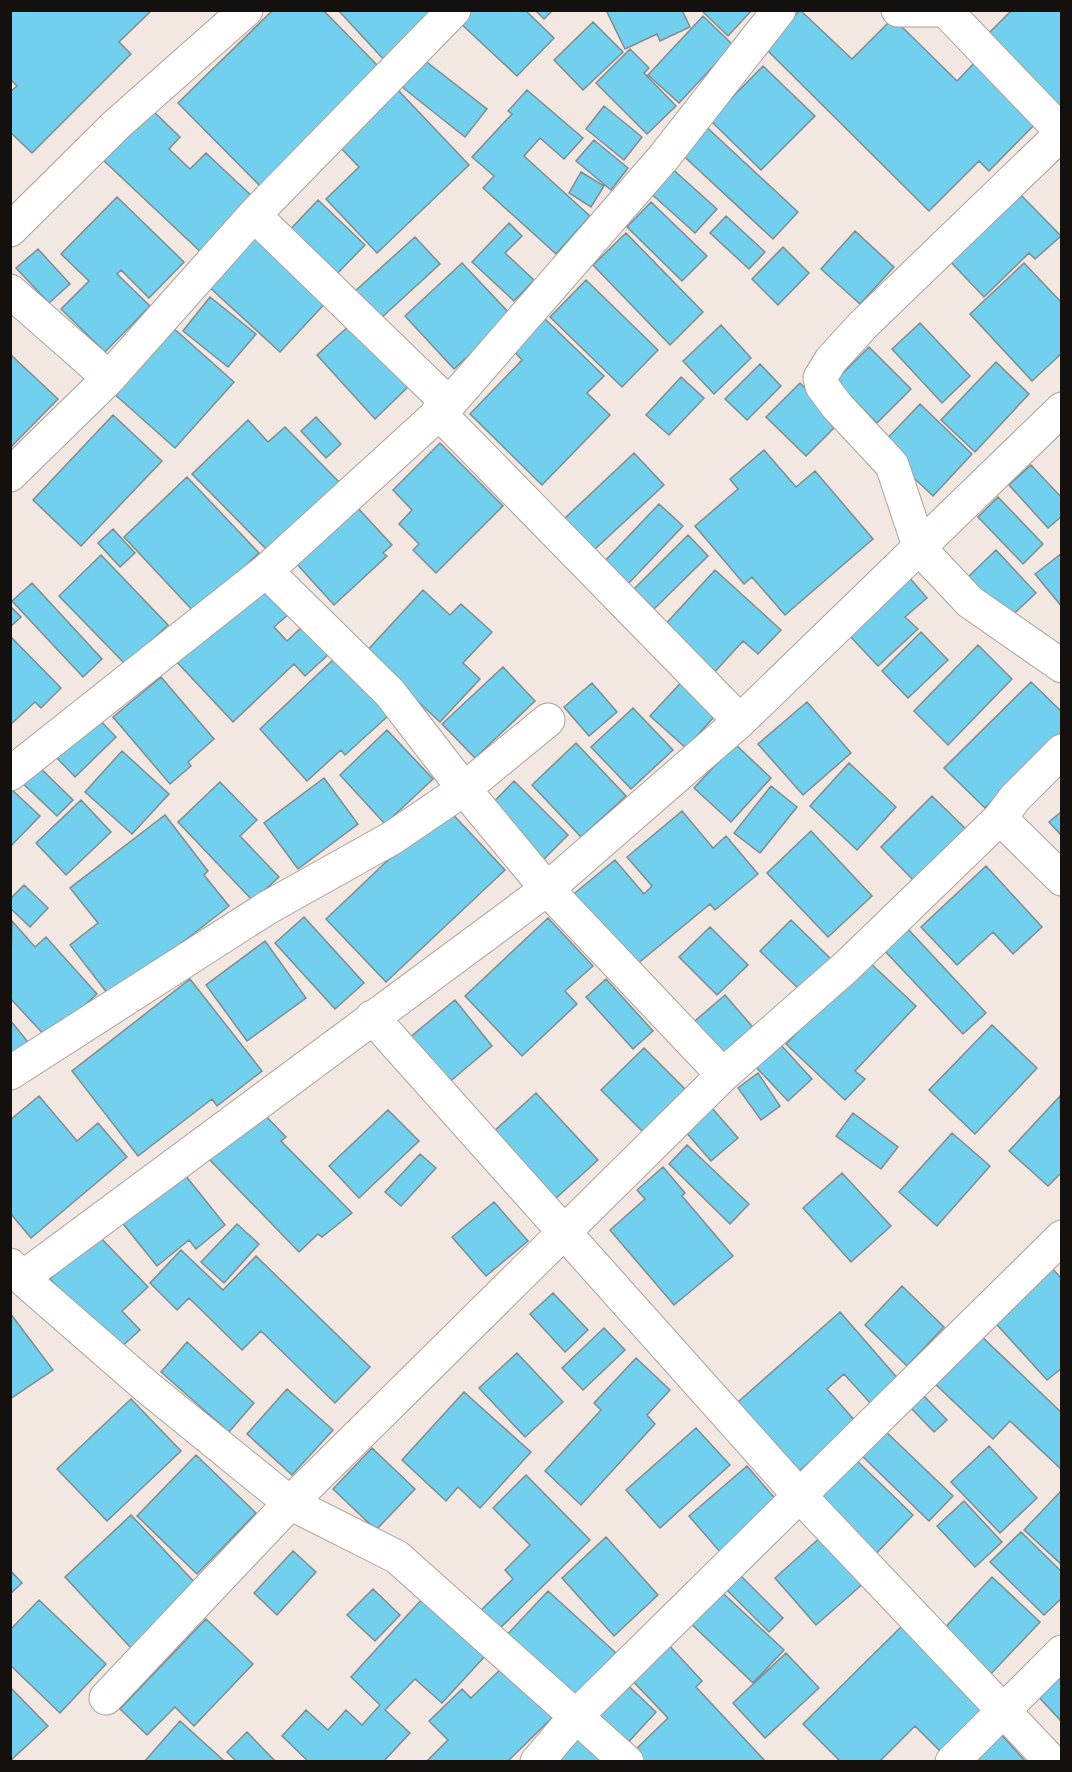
<svg xmlns="http://www.w3.org/2000/svg" width="1072" height="1772" font-family="Poppins,sans-serif">
	<style>
		.building { fill: #71d0ee; stroke: #7f8b8f; stroke-width: 1.5 }
		.lines { fill: none; stroke-linecap: round; stroke-linejoin: round }
		.minor-casing { stroke: #aaa19a; stroke-width: 35 }
		.minor { stroke: #fff; stroke-width: 33 }
	</style>
	<rect width="100%" height="100%" fill="#f3e8e1"/>
	<path class="building" d="M10 10 151 11 119 42 131 54 32 153 10 132V92L17 86 10 79Z
		M273 10H323L380 68 260 186 178 103Z
		M338 10H441L386 62Z
		M468 10H525L554 38 517 76 458 21Z
		M535 10H553L544 19Z
		M610 10H682L690 27 660 41 657 34 625 49 607 12Z
		M701 10H752L728 36Z
		M800 10 852 59 893 18 957 81 979 58 1040 119 989 171 979 161 929 211 764 47Z
		M1012 10H1062V109L989 33Z
		M703 16 733 45 679 103 648 75Z
		M593 22 623 52 583 90 554 60Z
		M630 49 649 68 644 73 676 106 647 134 596 83Z
		M419 56 487 109 465 137 397 83Z
		M763 66 815 116 761 170 710 120Z
		M398 90 469 165 377 253 326 199 359 167 339 146Z
		M527 90 583 138 564 159 540 138 524 156 590 216 556 254 483 188 494 176 472 157 512 114 508 111Z
		M604 106 642 137 624 160 586 129Z
		M150 108 180 137 169 149 190 169 206 153 256 200 204 255 102 159Z
		M700 121 798 212 773 239 675 148Z
		M594 140 628 168 611 190 576 161Z
		M668 165 717 209 695 233 646 189Z
		M581 172 604 186 591 207 569 193Z
		M1016 190 1061 236 1035 259 1029 253 984 297 946 257Z
		M117 197 184 262 149 298 121 270 117 274 150 306 105 352 61 309 89 281 61 254Z
		M318 200 365 245 332 279 285 235Z
		M651 202 707 256 682 281 627 227Z
		M726 216 765 252 749 269 710 233Z
		M509 223 522 236 505 253 534 280 514 301 472 262Z
		M855 231 894 267 860 304 821 269Z
		M257 232 329 299 280 352 207 285Z
		M626 233 703 312 670 345 593 265Z
		M415 237 440 264 379 320 354 292Z
		M783 247 809 273 778 305 752 279Z
		M38 249 70 284 49 303 16 268Z
		M462 263 512 316 454 369 405 316Z
		M1024 263 1062 303V353L1032 381 970 314Z
		M586 280 658 350 622 387 550 317Z
		M210 297 256 334 228 367 183 331Z
		M544 318 604 376 587 393 610 415 542 485 470 414 522 360 513 350Z
		M352 323 409 386 375 419 317 355Z
		M920 323 970 376 942 403 892 349Z
		M721 325 751 358 714 394 683 361Z
		M171 326 234 382 175 448 112 392Z
		M869 347 911 389 877 423 835 381Z
		M10 354 58 399 10 448Z
		M996 362 1029 394 975 452 941 420Z
		M760 364 781 386 747 420 725 399Z
		M681 377 704 398 669 435 646 415Z
		M800 383 840 422 806 456 766 417Z
		M920 404 972 454 933 496 880 446Z
		M113 415 162 461 81 546 33 500Z
		M316 417 341 444 326 458 301 431Z
		M248 420 268 442 285 427 340 483 269 552 192 474Z
		M440 443 503 506 436 573 413 550 419 544 399 524 412 510 393 490Z
		M764 450 796 487 815 471 873 539 785 615 752 577 744 584 695 526 738 489 730 479Z
		M634 453 664 485 594 550 564 519Z
		M1031 465 1062 498V516L1048 528 1009 485Z
		M187 477 259 553 195 613 124 537Z
		M998 497 1043 544 1023 564 978 517Z
		M659 504 683 526 628 584 604 562Z
		M356 506 392 545 383 553 387 556 334 605 295 562Z
		M113 529 135 553 120 567 98 543Z
		M688 535 708 556 654 609 634 589Z
		M996 550 1036 593 1006 621 967 578Z
		M1062 553V607L1035 574Z
		M101 555 168 625 126 665 59 596Z
		M715 570 781 630 758 654 743 641 712 675 662 628Z
		M908 576 927 598 905 617 918 629 878 666 847 633Z
		M32 583 102 659 83 677 12 601Z
		M264 585 290 613 274 627 287 641 304 625 330 653 305 676 294 664 233 722 175 660Z
		M423 590 450 615 461 604 492 632 463 663 480 679 440 722 365 653Z
		M10 606 21 617 10 627Z
		M921 632 948 660 908 698 882 671Z
		M10 636 61 688 41 708 35 702 10 725Z
		M978 645 1012 679 948 745 914 711Z
		M335 658 389 715 345 755 341 750 307 781 260 729Z
		M503 667 535 701 475 758 442 724Z
		M687 676 723 707 686 748 650 716Z
		M161 677 214 739 188 762 191 766 170 784 113 717Z
		M1031 682 1062 712V732L985 808 944 768Z
		M592 683 617 712 589 736 564 707Z
		M807 702 851 753 803 795 758 744Z
		M633 708 673 750 631 789 591 747Z
		M95 715 116 737 75 777 57 758Z
		M387 730 433 779 385 824 340 775Z
		M576 743 626 796 581 837 532 785Z
		M735 744 771 778 731 822 694 788Z
		M122 751 169 794 132 834 85 792Z
		M33 761 73 800 57 816 17 778Z
		M849 763 896 807 857 850 810 806Z
		M324 778 358 824 298 869 264 823Z
		M514 781 568 835 538 865 485 811Z
		M220 782 257 820 240 836 279 877 253 901 178 822Z
		M771 786 797 807 760 853 734 833Z
		M10 788 40 816 10 847Z
		M932 796 969 832 917 884 881 847Z
		M81 800 111 832 66 875 36 843Z
		M445 806 505 870 386 982 326 919Z
		M682 811 713 848 726 836 758 874 715 910 710 904 630 970 570 897 615 860 644 894 652 886 627 857Z
		M1062 811V836L1049 822Z
		M165 815 208 871 204 875 229 906 111 998 70 945 98 923 70 888Z
		M811 831 872 896 828 937 767 873Z
		M986 866 1042 927 1013 954 993 932 957 965 921 927Z
		M24 885 48 908 30 927 10 908V899Z
		M304 917 364 983 335 1009 275 943Z
		M548 918 593 966 565 991 577 1004 522 1056 465 996Z
		M791 920 832 960 801 991 760 951Z
		M12 921 35 947 46 937 97 994 48 1039 10 998Z
		M710 927 748 965 717 995 679 957Z
		M907 928 986 1013 963 1034 883 949Z
		M265 941 306 998 247 1041 206 985Z
		M866 959 916 1006 855 1071 865 1079 845 1100 786 1044Z
		M190 979 262 1071 217 1106 212 1099 138 1156 72 1071Z
		M606 979 653 1031 633 1049 586 997Z
		M725 995 757 1032 722 1063 689 1026Z
		M455 1000 492 1046 447 1084 409 1038Z
		M10 1020 28 1042 10 1055Z
		M992 1025 1037 1068 975 1134 929 1090Z
		M780 1044 812 1079 788 1101 755 1066Z
		M644 1048 689 1093 647 1136 601 1090Z
		M758 1073 780 1106 761 1120 738 1088Z
		M536 1093 598 1160 554 1200 492 1133Z
		M39 1096 77 1141 98 1123 127 1157 31 1238 10 1213V1120Z
		M1060 1096 1062 1172 1048 1186 1009 1151Z
		M258 1108 286 1137 281 1141 352 1213 322 1237 318 1234 299 1252 208 1158Z
		M712 1108 738 1138 711 1161 685 1131Z
		M388 1110 419 1141 359 1198 329 1166Z
		M853 1113 898 1147 881 1169 836 1136Z
		M952 1133 990 1166 937 1226 899 1192Z
		M687 1145 749 1204 730 1224 669 1164Z
		M420 1154 436 1168 401 1206 385 1192Z
		M177 1165 225 1225 196 1249 189 1240 157 1266 116 1215Z
		M663 1167 685 1193 682 1196 733 1256 674 1305 610 1230 645 1199 637 1190Z
		M842 1173 891 1226 851 1262 803 1208Z
		M494 1202 528 1241 486 1276 452 1237Z
		M237 1224 259 1244 224 1283 201 1262Z
		M98 1235 148 1287 122 1311 140 1330 118 1350 50 1279Z
		M181 1250 223 1290 256 1256 370 1367 335 1403 261 1331 242 1350 189 1298 177 1310 150 1283Z
		M1049 1265 1062 1279V1368L1047 1380 990 1317Z
		M902 1286 944 1327 907 1366 865 1325Z
		M553 1293 588 1330 565 1352 530 1314Z
		M840 1312 900 1381 872 1405 844 1374 827 1389 856 1422 791 1478 730 1409Z
		M10 1313 53 1370 10 1399Z
		M604 1328 625 1350 583 1390 562 1368Z
		M979 1334 1062 1413V1470L1010 1421 993 1439 933 1382Z
		M187 1342 254 1403 229 1432 161 1372Z
		M517 1353 563 1402 525 1437 479 1388Z
		M636 1358 670 1390 647 1415 655 1424 581 1505 545 1471 601 1410 594 1403Z
		M287 1389 333 1430 292 1475 247 1434Z
		M464 1392 531 1452 480 1508 458 1487 446 1501 402 1460Z
		M924 1396 947 1420 934 1432 911 1408Z
		M131 1399 181 1451 107 1521 57 1469Z
		M881 1427 953 1496 929 1521 857 1451Z
		M696 1428 730 1465 660 1528 626 1490Z
		M989 1446 1037 1498 1000 1533 951 1482Z
		M372 1448 415 1489 376 1530 333 1489Z
		M196 1455 256 1513 197 1574 137 1516Z
		M854 1458 913 1515 869 1561 810 1505Z
		M747 1466 779 1503 721 1553 689 1516Z
		M526 1475 590 1540 493 1635 475 1616 513 1579 505 1570 530 1545 493 1508Z
		M1060 1492 1062 1494V1565L1024 1530Z
		M964 1501 1002 1542 975 1567 937 1526Z
		M131 1515 198 1586 131 1648 65 1577Z
		M1021 1532 1062 1572V1598L1044 1615 990 1562Z
		M823 1535 865 1582 816 1625 775 1578Z
		M606 1537 658 1595 614 1636 562 1578Z
		M293 1551 316 1572 277 1615 254 1593Z
		M734 1569 783 1618 769 1632 720 1583Z
		M10 1570 22 1583 10 1594Z
		M992 1577 1040 1622 987 1678 940 1633Z
		M713 1584 784 1650 753 1683 683 1616Z
		M373 1589 400 1615 375 1641 347 1615Z
		M548 1591 616 1653 572 1701 504 1638Z
		M423 1598 485 1656 442 1703 415 1679 385 1710 410 1733 383 1762H309L282 1736 306 1710 328 1730 346 1710 362 1725 380 1705 351 1677Z
		M39 1600 106 1664 60 1713 10 1665V1630Z
		M206 1619 253 1664 194 1726 175 1707 147 1735 120 1709Z
		M905 1623 989 1706 942 1753 915 1726 879 1762H841L803 1724Z
		M665 1641 702 1681 696 1687 766 1762H642L633 1752 668 1718 628 1676Z
		M786 1653 819 1688 765 1738 733 1703Z
		M505 1665 554 1716 507 1762H426L448 1740 429 1721 462 1689 471 1698Z
		M1062 1667V1722L1035 1693Z
		M618 1676 656 1712 623 1748 585 1712Z
		M10 1687 48 1726 10 1761Z
		M180 1721 223 1760 222 1762H144Z
		M247 1732 276 1762H237L227 1752Z
		M573 1732 601 1761 542 1762Z
		M1001 1734 1026 1762H971Z"/>
	<g class="lines">
		<g class="minor-casing">
			<path id="minor" d="M898 10H951
				M947 12 1062 132
				M1062 133 863 325 831 360 820 378 822 386 837 406 892 465 920 549 970 602 1062 666
				M254 215 449 404
				M10 230 116 125 246 10
				M10 291 109 378 10 475
				M109 378 254 215 454 10
				M438 412 740 721
				M266 571 390 693 464 789 547 889 723 1075
				M10 774 266 571 449 404 664 157 779 10
				M1000 818 1062 879
				M372 1017 799 1495 1052 1762
				M10 1073 267 908 392 838 464 789 548 720
				M10 1265 22 1278 147 1387 290 1503 397 1557 627 1762
				M22 1278 547 889 740 721 1062 409
				M106 1698 290 1503 723 1075 847 966 1000 818 1015 798 1062 751
				M537 1762 576 1716 1062 1237
				M952 1762 1062 1652"/>
		</g>
		<use href="#minor" class="minor"/>
	</g>
	<rect width="1072" height="1772" fill="none" stroke="#13100d" stroke-width="24"/>
</svg>
